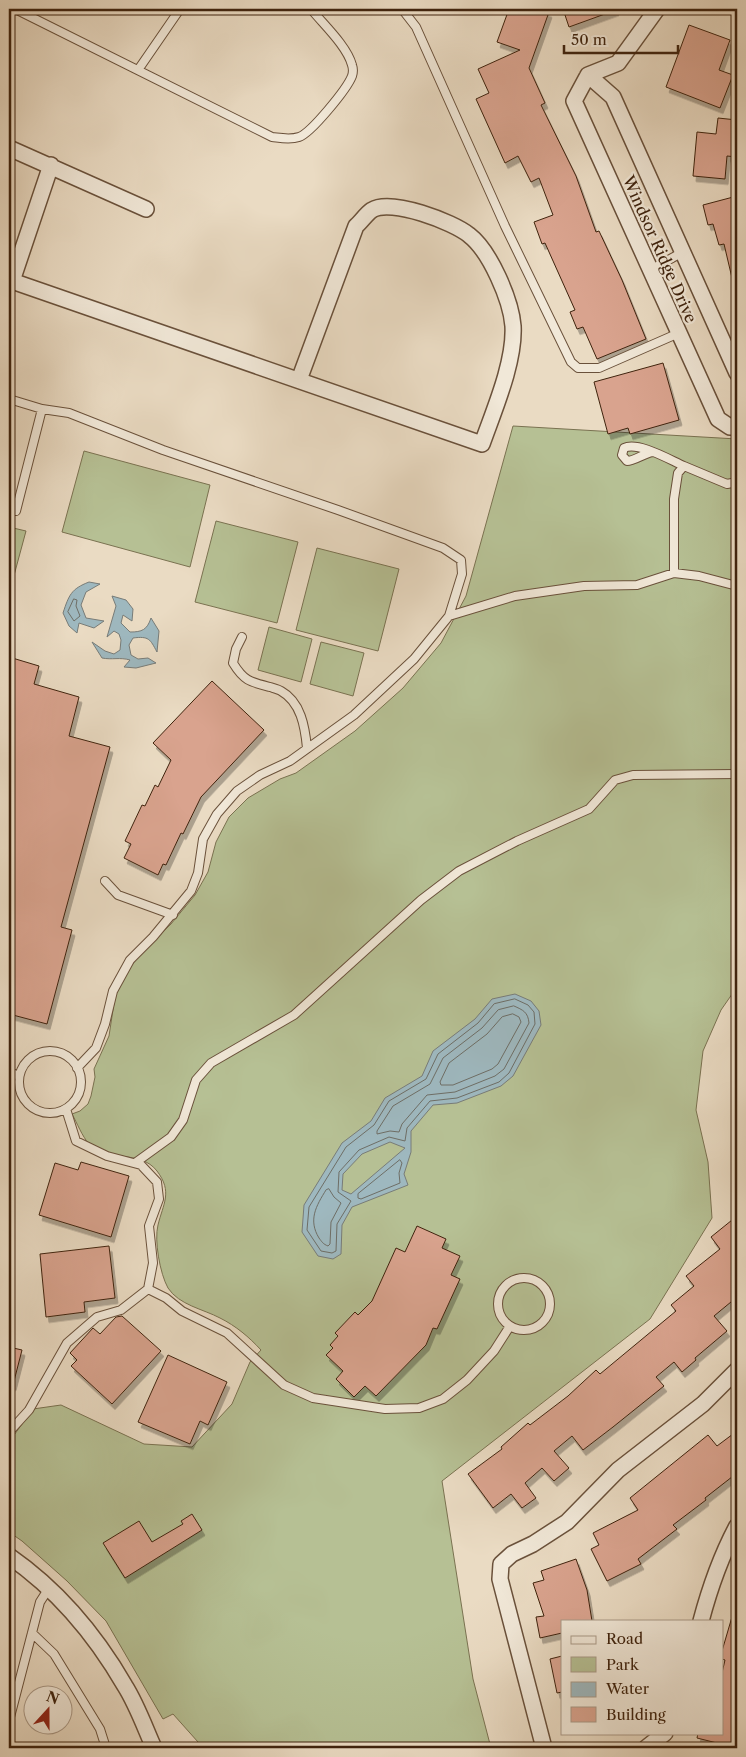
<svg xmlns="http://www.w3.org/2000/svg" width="746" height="1757" font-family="'Libre Caslon Text',serif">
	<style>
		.green { fill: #b6c094; stroke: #7a7251 }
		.water { fill: #9eb8bf; stroke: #787c78; fill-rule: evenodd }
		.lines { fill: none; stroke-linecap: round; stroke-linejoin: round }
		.shore { stroke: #6e6e66; stroke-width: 1 }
		.building { fill: #d9a38e; stroke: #3f230e; filter: url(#shadow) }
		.service-casing { stroke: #6a513b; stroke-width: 10 }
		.minor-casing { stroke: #6a513b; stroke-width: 18 }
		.service { stroke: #f1e8d8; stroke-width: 8 }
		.minor { stroke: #f1e8d8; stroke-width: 15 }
		.labels { text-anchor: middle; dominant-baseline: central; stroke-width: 4.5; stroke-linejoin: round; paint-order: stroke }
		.street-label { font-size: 16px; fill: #3f230e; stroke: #f1e8d8 }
	</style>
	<defs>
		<filter id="shadow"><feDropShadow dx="3" dy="5.5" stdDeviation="0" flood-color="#0004"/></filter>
	</defs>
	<rect width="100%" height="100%" fill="#eadbc3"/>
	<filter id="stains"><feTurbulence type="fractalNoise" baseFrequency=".004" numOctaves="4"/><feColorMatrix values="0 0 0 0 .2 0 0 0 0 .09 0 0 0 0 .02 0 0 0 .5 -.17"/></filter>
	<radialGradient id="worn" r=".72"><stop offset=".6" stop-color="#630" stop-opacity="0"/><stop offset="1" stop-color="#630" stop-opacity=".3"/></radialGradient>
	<path class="green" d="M513 426 737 439V987L721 1010 703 1051 696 1110 708 1162 712 1218 650 1319 442 1481 473 1679 491 1748H200L198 1742 173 1714 163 1719 106 1621 67 1581 22 1541 9 1532V1442L33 1409 61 1405 144 1444 192 1447 232 1404 250 1362 261 1350C249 1337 236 1326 220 1318 203 1309 179 1305 168 1288 160 1274 154 1240 158 1225 163 1204 173 1192 157 1171 140 1149 107 1163 89 1144 82 1136 77 1123 72 1114L80 1111 88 1104 91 1096 95 1077 94 1069 109 1036 116 990 128 970 142 952 171 924 195 895 208 872 216 842 229 817 248 798 280 779 296 773 355 731 403 688 441 643 466 596Z
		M84 451 210 485 190 567 62 532Z
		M216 521 298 542 277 623 195 602Z
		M9 527 26 531 9 594Z
		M317 548 399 569 378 651 296 630Z
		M269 627 312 639 301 682 258 670Z
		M321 642 364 653 353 696 310 684Z"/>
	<path class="water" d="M89 582 100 584 86 592 81 605 86 618 104 621 94 628 79 623 77 633 69 626 63 613C69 595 71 589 89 582Z
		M112 596 126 600 133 609 132 621 123 615 121 623 130 632C142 632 147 630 151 618L159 631 157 652C150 639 149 636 133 638L129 645 131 655 138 659 148 658 156 663 136 668 124 667 130 660C120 657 112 660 102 658L92 642 105 651 114 654 120 650 121 640 119 634 114 631 107 637 116 606Z
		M515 994 531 1001 539 1011 541 1025 513 1076 501 1086 457 1103 433 1105 411 1131V1152L404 1174 408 1185 352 1207 342 1225 341 1254 333 1259 318 1256 302 1232 304 1205 342 1143 371 1121 385 1098 422 1076 433 1051 475 1019 492 999ZM390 1142 405 1148 351 1194 342 1190 343 1174 362 1154Z"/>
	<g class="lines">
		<path class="shore" d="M74 599 77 600 76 606 80 616 74 621 68 612Z
			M515 999 528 1005 534 1012 535 1024 509 1073 499 1082 457 1098 430 1101 407 1128 405 1141 389 1137 359 1150 339 1172 338 1192 351 1201 337 1224 336 1251 332 1253 321 1251 307 1230 309 1207 346 1147 374 1125 389 1101 426 1079 438 1054 478 1023 494 1004Z
			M514 1006C523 1010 528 1012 529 1023L504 1069 495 1076 455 1092 427 1095 402 1124 399 1132 390 1131 377 1134V1131L393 1106 430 1084 443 1058 482 1028 498 1010Z
			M513 1014 519 1017 521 1022 498 1064 492 1069 453 1085H441L440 1082 449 1063 487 1034 502 1017Z
			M400 1160 402 1163 399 1173 400 1183 361 1199 358 1198V1194Z
			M329 1189 334 1197 341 1203 331 1222 330 1244 328 1246C323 1244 322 1242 319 1238 308 1220 316 1206 326 1190Z"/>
	</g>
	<path class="building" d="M509 9H541L549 12 529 68 545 103 541 105 576 176 596 232 599 231 622 280 646 339 597 359 583 327 577 329 570 312 575 310 545 243 542 244 534 222 553 215 539 178 531 182 518 156 505 163 476 99 489 93 478 69 520 50 497 42Z
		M563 9H615L616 10 569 27Z
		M689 25 730 40 719 70 733 75 720 108 666 87Z
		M718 118 737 120V157L727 156 725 179 693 176 697 132 716 134Z
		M737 196V278H732L724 244 719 245 713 224 708 225 703 205Z
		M663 363 679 420 630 434 628 428 608 434 594 382Z
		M9 657 39 666 34 684 79 697 69 736 110 747 61 927 72 930 47 1024 9 1014Z
		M212 681 264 730 201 797 183 834 181 833 166 865 163 864 158 875 124 858 131 844 125 841 142 805 145 806 155 785 158 787 171 760 153 743Z
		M81 1162 129 1176 111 1237 39 1215 55 1163 78 1170Z
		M737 1216V1297L714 1316 727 1331 695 1358 696 1360 682 1372 674 1362 656 1377 664 1386 613 1427 583 1450 572 1436 554 1451 569 1468 554 1481 542 1468 525 1483 536 1498 522 1508 511 1494 493 1508 468 1474 502 1449 501 1447 528 1423 530 1425 568 1396 596 1370 600 1374 676 1311 671 1305 694 1286 686 1276 720 1249 711 1237Z
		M417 1226 446 1239 442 1248 460 1256 451 1275 460 1279 437 1329 433 1328 426 1345 376 1396 365 1386 354 1397 336 1379 343 1371 326 1355 333 1348 330 1345 338 1336 335 1333 355 1312 358 1315 372 1301 396 1248 405 1252Z
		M109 1246 115 1298 84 1302 85 1312 46 1317 40 1254Z
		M122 1316 161 1351 112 1404 71 1366 77 1360 70 1353 93 1328 100 1334 116 1317Z
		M9 1347 22 1350 13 1385 9 1384Z
		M168 1355 227 1382 208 1425 200 1421 190 1444 138 1422Z
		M737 1431V1473L705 1498 706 1500 673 1525 677 1529 638 1559 641 1564 607 1581 591 1549 599 1545 593 1533 638 1510 630 1498 708 1435 717 1446Z
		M192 1514 202 1530 125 1578 103 1543 139 1521 152 1542 183 1524 181 1521Z
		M576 1559 587 1590 592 1621H562V1633L540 1638 536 1617 544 1616 533 1583 544 1580 541 1571Z
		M734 1610 737 1611V1748L697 1738 698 1733H722V1673L725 1660 722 1659V1651Z
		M562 1656V1692L557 1693 550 1659Z"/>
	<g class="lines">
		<g class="service-casing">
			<path id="service" d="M15 9 272 137C281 138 290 140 299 137 311 133 347 89 352 76 353 73 353 68 352 65 347 46 323 24 311 9
				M402 9 416 27 505 226 571 362 578 368H599L679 333
				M138 70 180 9
				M650 270 683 252
				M9 399 42 409 16 511 9 509
				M42 409 69 413 163 450 338 510 443 548 461 560 462 574 449 616 414 659 354 715 290 761 260 775 237 791 217 814 203 839 198 873 191 891 153 937 130 960 113 991 105 1024 96 1048 77 1068
				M652 452C643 454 634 461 627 461L622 455 624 448C638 441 670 460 684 466
				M674 573V499L678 473 684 466 727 484 737 482
				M449 616 515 596 584 586 637 585 674 573 699 576 737 586
				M242 637 236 649 233 663C244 681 250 682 270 687 273 688 278 689 281 691 301 702 305 727 307 748
				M105 881 118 895 173 915
				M19 1082a31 31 0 1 1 62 0a31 31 0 1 1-62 0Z
				M9 1072 19 1076
				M135 1163 171 1137 183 1120 196 1080 211 1063 294 1015 421 900 459 871 517 841 589 809 615 780 633 775 737 774
				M498 1304a26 26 0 1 1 52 0a26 26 0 1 1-52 0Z
				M148 1289 166 1298 182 1311 227 1333 284 1385 313 1398 385 1409 419 1408 443 1399 467 1380 494 1351 510 1326
				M9 1432 29 1410 67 1343 97 1317 121 1310 148 1289 153 1263 149 1226 159 1199 157 1182 141 1165 107 1156 76 1141 66 1109
				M32 1633 54 1654 100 1729 106 1748
				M9 1721 40 1602 49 1588"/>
		</g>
		<g class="minor-casing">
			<path id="minor" d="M657 9 618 63 588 75 574 101 718 419 730 427 737 426
				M588 75 613 97 737 373
				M9 148 146 209
				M9 280 482 444C494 410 515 362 513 326 511 300 490 251 469 235 453 222 391 198 372 210 366 214 361 222 356 226L299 380
				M12 281 51 165
				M9 1556C58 1590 95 1634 125 1686 137 1705 145 1728 154 1748
				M701 1621C710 1587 721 1556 737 1526
				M544 1748 500 1579 501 1564 512 1554 533 1544 567 1522 618 1470 703 1404 737 1370
				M646 1748 665 1733"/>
		</g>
		<use href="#service" class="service"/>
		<use href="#minor" class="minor"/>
	</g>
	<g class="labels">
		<g class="street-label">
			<text transform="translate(660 249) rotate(66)">Windsor Ridge Drive</text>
		</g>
	</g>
	<rect width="746" height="1757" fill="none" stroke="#eadbc3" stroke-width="30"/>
	<rect x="10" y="10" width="726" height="1737" fill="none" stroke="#3f230e" stroke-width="2.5"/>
	<rect x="15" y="15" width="716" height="1727" fill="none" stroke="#3f230e"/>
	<rect x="561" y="1620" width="162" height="115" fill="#f1e8d8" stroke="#aa9987"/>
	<rect x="571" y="1636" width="25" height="8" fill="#f1e8d8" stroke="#aa9987"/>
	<text x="606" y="1644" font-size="15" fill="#3f230e">Road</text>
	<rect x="571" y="1657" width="25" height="15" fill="#b6c094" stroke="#aa9987"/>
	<text x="606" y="1670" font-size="15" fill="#3f230e">Park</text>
	<rect x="571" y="1682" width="25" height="15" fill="#9eb8bf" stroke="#aa9987"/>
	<text x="606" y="1694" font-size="15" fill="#3f230e">Water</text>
	<rect x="571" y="1707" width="25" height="15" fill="#d9a38e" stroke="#aa9987"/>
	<text x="606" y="1720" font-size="15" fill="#3f230e">Building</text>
	<g transform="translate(48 1710) rotate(21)"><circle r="24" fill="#f1e8d8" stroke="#aa9987"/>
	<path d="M0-4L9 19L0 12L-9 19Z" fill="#8f2418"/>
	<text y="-8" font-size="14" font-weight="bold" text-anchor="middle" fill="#3f230e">N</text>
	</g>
	<path d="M564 45v8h114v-8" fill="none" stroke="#3f230e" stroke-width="2.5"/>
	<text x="571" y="45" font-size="15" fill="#3f230e" stroke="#f1e8d8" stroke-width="4" paint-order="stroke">50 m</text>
	<rect width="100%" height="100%" filter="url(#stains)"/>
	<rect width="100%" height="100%" fill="url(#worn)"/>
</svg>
